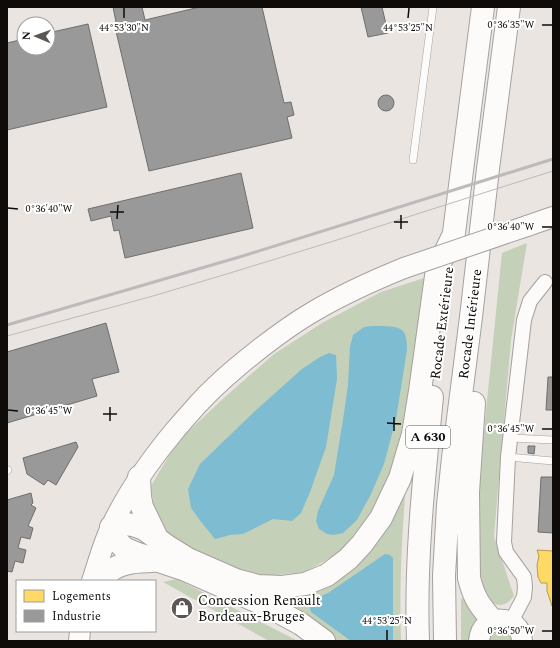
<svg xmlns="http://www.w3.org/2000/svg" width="560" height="648" font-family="Spectral,serif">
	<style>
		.green { fill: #c4d0b8 }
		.water { fill: #7ebcd1 }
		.homes { fill: #ffd966; stroke: #b79b4a }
		.industry { fill: #999; stroke: #6f6e6e }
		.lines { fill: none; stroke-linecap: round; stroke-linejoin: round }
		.service-casing { stroke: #a5a19e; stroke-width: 8 }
		.minor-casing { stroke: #a5a19e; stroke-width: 16 }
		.secondary-casing { stroke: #a5a19e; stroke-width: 22 }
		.motorway-casing { stroke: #a5a19e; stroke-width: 24 }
		.service { stroke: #fcfbfa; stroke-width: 7 }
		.minor { stroke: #fcfbfa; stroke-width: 14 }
		.secondary { stroke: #fcfbfa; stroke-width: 20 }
		.motorway { stroke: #fcfbfa; stroke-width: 22 }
		.tram { stroke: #bcbaba; stroke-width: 1 }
		.rail { stroke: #bcbaba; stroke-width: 3 }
		.secondary-bridge-casing { stroke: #a5a19e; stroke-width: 22; stroke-linecap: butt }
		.secondary-bridge { stroke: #fcfbfa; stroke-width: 20 }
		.ticks { fill: none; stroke: #0e0b09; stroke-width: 1.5 }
		.labels { text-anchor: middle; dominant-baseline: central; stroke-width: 4; stroke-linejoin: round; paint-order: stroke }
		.shield { fill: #fff; stroke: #565453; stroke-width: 1 }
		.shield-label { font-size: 13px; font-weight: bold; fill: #0e0b09 }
		.street-label { font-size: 14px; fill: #0e0b09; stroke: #fff }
		.poi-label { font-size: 14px; fill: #0e0b09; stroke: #fff; text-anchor: start }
		.ticks-label { font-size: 10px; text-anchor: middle; fill: #0e0b09; stroke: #fff; stroke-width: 4; stroke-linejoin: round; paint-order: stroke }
	</style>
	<rect width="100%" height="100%" fill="#eae5e0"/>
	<path class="green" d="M527 243 511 340 494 536 514 596C501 611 495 605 481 595L474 529 502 253Z
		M427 277 416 352 403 424 390 474 367 521 337 554 305 572 265 576 226 565 177 543 155 519 151 486 177 442 226 396 274 354 322 323 381 292Z
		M406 482C402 535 399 588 401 641H335L316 626 257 594 320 588Z
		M177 579 296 640 298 641H269L163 582Z
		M471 597 482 615 471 641H461V599Z
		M499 630C507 631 510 634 512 641H489C491 635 493 632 499 630Z"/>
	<path class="water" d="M372 326C380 326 398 325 403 331 407 336 407 345 407 350L396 419 384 464 371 494 357 520 343 533 334 535 327 534 319 529 316 521 318 511 334 475 344 413 348 385 350 347 353 335 364 327Z
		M329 353 336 355 337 379 326 447 310 492 301 513 292 521 273 519 243 534 230 535 215 539 202 523 191 508 188 489 200 464 255 411 302 369 320 357Z
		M385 554 390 555 393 558V641H351L311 612 309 605 312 600 328 593Z"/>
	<path class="homes" d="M537 550 553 551V606H552L547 591V583H541L538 577 537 565 539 556Z"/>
	<path class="industry" d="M113 7H142L145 20 200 7H262L284 103 291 102 294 115 287 117 292 138 149 171 115 27H117Z
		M361 7H382L388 33 368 37Z
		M88 24 107 107 7 130V43L24 39V48H48V33Z
		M378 103a8 8 0 1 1 16 0a8 8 0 1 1-16 0Z
		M241 173 253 228 125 258 119 230 114 231 111 216 91 221 88 209Z
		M106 323 119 372 92 379 97 396 7 423V352Z
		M548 377H553V410H546Z
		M76 442 78 447 56 485 48 480 44 485 27 474 23 458Z
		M528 446H535L534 454 528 453Z
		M541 477H553V533L538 532Z
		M31 493 33 503 31 505 36 508 28 526 33 528 30 539 21 537 18 548 26 550 23 563 15 561 12 572 7 571V500Z"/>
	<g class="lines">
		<g class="service-casing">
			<path id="service" d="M413 160 433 7
				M511 438 553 440
				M508 457 553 461
				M7 471 8 470"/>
		</g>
		<g class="minor-casing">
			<path id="minor" d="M513 623 514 616 524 597 525 587 524 577 506 552 504 542 508 457 524 320 530 301 545 282"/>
		</g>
		<g class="secondary-casing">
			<path id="secondary" d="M527 226 553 217
				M92 581C98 563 103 544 111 527 128 491 151 459 176 429 184 420 191 412 198 404 210 391 223 379 236 368 260 348 284 329 311 313 341 295 372 281 404 268
				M79 641 80 631
				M479 641C481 612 521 613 522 641"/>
		</g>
		<g class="motorway-casing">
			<path id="motorway" d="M452 248 483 7
				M474 403 468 492 469 578C474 598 479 605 493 621
				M139 477 140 497 142 507 157 538
				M102 581C105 577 109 572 113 569 124 562 139 561 153 561
				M324 641 301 624 270 607 183 569 135 553 124 548 116 540 111 527 125 524 133 525 144 529 167 546 188 559 236 580 258 586 282 587 305 584 327 575 348 559 362 544 381 518 400 478 413 434 420 391 437 269 454 234
				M418 641C415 559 424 478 432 397
				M445 641 444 576 448 505 453 458 471 317 488 169 509 7"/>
		</g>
		<use href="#service" class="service"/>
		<use href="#minor" class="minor"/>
		<use href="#secondary" class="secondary"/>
		<use href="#motorway" class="motorway"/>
		<path class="tram" d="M7 336 153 296 230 273 337 240 423 212 553 171"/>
		<path class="rail" d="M7 325 246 255 553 159"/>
		<g class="secondary-bridge-casing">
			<path id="secondary-bridge" d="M404 268 527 226"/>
		</g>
		<use href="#secondary-bridge" class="secondary-bridge"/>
	</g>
	<path class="ticks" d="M124 18V8M408 18 409 8M542 25H552M8 208 18 209M110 212H124M117 219 118 205M394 222H408M542 227H552M401 229V215M8 410 18 411M103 414H117M110 421V407M387 423 401 424M542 429H552M394 431V417M542 631H552M387 640V630"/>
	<defs>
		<g id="shop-disc" transform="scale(1.15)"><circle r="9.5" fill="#5b5754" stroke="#fff"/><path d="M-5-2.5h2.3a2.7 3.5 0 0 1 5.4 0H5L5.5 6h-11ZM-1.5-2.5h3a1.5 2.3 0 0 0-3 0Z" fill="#fff"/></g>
	</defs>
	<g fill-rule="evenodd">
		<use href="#shop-disc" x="182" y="608"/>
	</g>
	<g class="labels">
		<rect class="shield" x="406" y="426" width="44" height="22" rx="3"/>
		<g class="shield-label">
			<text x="428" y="437">A 630</text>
		</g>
		<g class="street-label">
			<text transform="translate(442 323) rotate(-83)">Rocade Extérieure</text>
			<text transform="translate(470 324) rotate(-83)">Rocade Intérieure</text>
		</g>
		<g class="poi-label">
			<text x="198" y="600">Concession Renault<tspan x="198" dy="16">Bordeaux-Bruges</tspan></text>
		</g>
	</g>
	<g class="ticks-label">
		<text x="511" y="28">0°36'35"W</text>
		<text x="124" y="31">44°53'30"N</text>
		<text x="408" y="31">44°53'25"N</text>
		<text x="49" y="212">0°36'40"W</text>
		<text x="511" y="230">0°36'40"W</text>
		<text x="49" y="414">0°36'45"W</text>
		<text x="511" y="432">0°36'45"W</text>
		<text x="387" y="624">44°53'25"N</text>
		<text x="511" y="634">0°36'50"W</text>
	</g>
	<rect width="560" height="648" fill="none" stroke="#0e0b09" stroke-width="16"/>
	<rect x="16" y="580" width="140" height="52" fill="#ffffff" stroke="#9f9d9d"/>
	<rect x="24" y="590" width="20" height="12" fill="#ffd966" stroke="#9f9d9d"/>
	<text x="52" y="600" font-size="12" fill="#0e0b09">Logements</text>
	<rect x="24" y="610" width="20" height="12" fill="#999999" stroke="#9f9d9d"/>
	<text x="52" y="620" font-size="12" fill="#0e0b09">Industrie</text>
	<g transform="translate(36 36) rotate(272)"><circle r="19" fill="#ffffff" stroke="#9f9d9d"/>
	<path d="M0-3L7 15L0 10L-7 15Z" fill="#5b5754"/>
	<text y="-6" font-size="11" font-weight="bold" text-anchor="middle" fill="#0e0b09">N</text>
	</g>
</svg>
